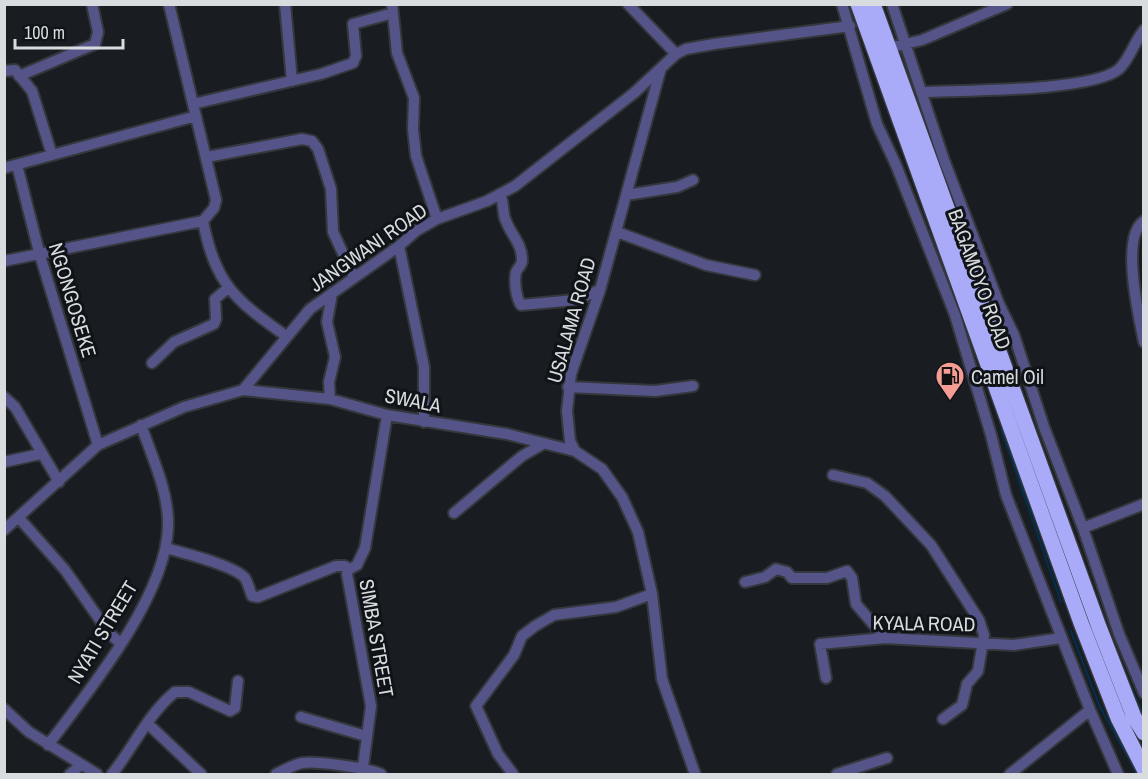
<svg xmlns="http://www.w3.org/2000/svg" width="1148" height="779" font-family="'Archivo Narrow',sans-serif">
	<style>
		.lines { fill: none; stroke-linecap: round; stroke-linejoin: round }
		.stream { stroke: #003150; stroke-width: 2 }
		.minor-casing { stroke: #34383c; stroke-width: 14 }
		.highway-casing { stroke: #34383c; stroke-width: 18 }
		.minor { stroke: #555488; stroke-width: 10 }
		.highway { stroke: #aaabf8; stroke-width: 15 }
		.labels { text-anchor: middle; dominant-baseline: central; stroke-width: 6; stroke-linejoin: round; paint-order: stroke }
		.street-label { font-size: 20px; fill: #d9dcdf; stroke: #101317 }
		.poi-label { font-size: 20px; fill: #d9dcdf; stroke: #101317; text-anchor: start }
	</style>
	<rect width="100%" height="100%" fill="#191d21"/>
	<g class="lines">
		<path class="stream" d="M1001 429 1061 602
			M1071 631 1099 705 1137 774
			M1117 653 1144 718"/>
		<g class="minor-casing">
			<path id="minor" d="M169 4 216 200 214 208 203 221C215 284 235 300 286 336
				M285 4 292 81
				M392 4 397 53 414 98 413 129 416 156 437 219
				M628 4 676 54
				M842 4 877 124 896 165 955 315 991 435 1006 495 1090 710 1118 774
				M892 4 944 160 999 304 1014 335 1044 427 1083 528 1119 634 1144 693
				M888 48 922 40 1007 4
				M661 68 600 290 571 374 567 411 570 441 575 451 602 469 622 497 638 532 652 594 662 679 695 774
				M4 71 15 70 32 91 52 155
				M19 76 95 44 98 32 92 4
				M922 92C961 90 1092 92 1119 69 1130 59 1134 42 1144 30
				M193 104 321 74 353 63 356 56 353 24 393 13
				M207 157 302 139 312 141 318 149 331 189 333 232 354 277
				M17 165 39 252 98 445
				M4 168 196 116
				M500 194C505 206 502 214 506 221 511 235 522 243 522 260 522 266 518 267 516 272 514 281 516 298 521 305L575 300 600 290
				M626 195 677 187 693 180
				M1144 221C1120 236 1139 318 1144 342
				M617 232 706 265 755 275
				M399 246 424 367V422
				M4 261 203 221
				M152 363 174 342 214 324 216 319 215 299 228 288
				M568 387 655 391 693 386
				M243 390 330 399 387 415 507 434 575 451
				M4 397 15 407 59 482
				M330 399 329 382 335 357 327 322 332 293
				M4 462 40 454
				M833 475 867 483 885 496 931 545 979 620 984 635 978 671 967 684 962 705 943 719
				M454 513 522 456 543 444
				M19 518 65 570 109 633 120 643
				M1083 528 1144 504
				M4 530 98 445 184 407 243 390 310 309 399 246 416 231 437 219 487 201 515 186 634 93 676 54 686 49 714 44 850 26
				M166 548C183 553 234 565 245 578 248 583 250 591 252 596L258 597 336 566H345L348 570
				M745 582 765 577 776 569 787 572 792 578H827L847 571 852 578 856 604 885 638
				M826 678 820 644 885 638 1014 645 1061 638
				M4 709 29 732 97 774
				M301 717 366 736
				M147 723 201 774
				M48 745C89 691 167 595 168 526 169 492 152 457 141 425
				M363 767 371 706 347 574 348 570 357 565 365 548 387 415
				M70 774 81 765
				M112 774C133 748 148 714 175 692H189L230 711 235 708 238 681
				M276 774C284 770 293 765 302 763 316 761 369 768 381 774
				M513 774 498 754 476 706 514 655 522 636 535 626 554 615 616 607 652 594
				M837 774 887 758
				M1010 774 1090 710"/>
		</g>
		<g class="highway-casing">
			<path id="highway" d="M858 4 1081 623 1118 718 1144 769
				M873 4 1099 627 1134 717 1144 733"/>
		</g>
		<use href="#minor" class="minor"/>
		<use href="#highway" class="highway"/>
	</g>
	<defs>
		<g id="fuel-pin" transform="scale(1.5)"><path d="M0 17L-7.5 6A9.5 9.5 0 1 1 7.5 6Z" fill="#f59c94" stroke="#101317"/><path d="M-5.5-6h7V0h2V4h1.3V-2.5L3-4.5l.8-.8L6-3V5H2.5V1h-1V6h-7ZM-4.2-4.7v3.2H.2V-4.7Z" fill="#111"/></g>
	</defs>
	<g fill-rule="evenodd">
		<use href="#fuel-pin" x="950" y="376"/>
	</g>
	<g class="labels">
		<g class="street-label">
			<text transform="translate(368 247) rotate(-35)">JANGWANI ROAD</text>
			<text transform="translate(980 279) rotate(70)">BAGAMOYO ROAD</text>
			<text transform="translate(73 300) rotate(73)">NGONGOSEKE</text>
			<text transform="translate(571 320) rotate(-74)">USALAMA ROAD</text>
			<text transform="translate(413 400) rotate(11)">SWALA</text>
			<text transform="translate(924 623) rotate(1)">KYALA ROAD</text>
			<text transform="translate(102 632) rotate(-59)">NYATI STREET</text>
			<text transform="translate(377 638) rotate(80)">SIMBA STREET</text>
		</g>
		<g class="poi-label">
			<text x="971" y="376">Camel Oil</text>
		</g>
	</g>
	<rect width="1148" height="779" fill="none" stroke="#d9dcdf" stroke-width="12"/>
	<path d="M15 39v9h108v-9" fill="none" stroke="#d9dcdf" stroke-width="3"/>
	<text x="24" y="39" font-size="18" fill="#d9dcdf" stroke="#101317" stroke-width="4.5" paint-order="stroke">100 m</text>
</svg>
